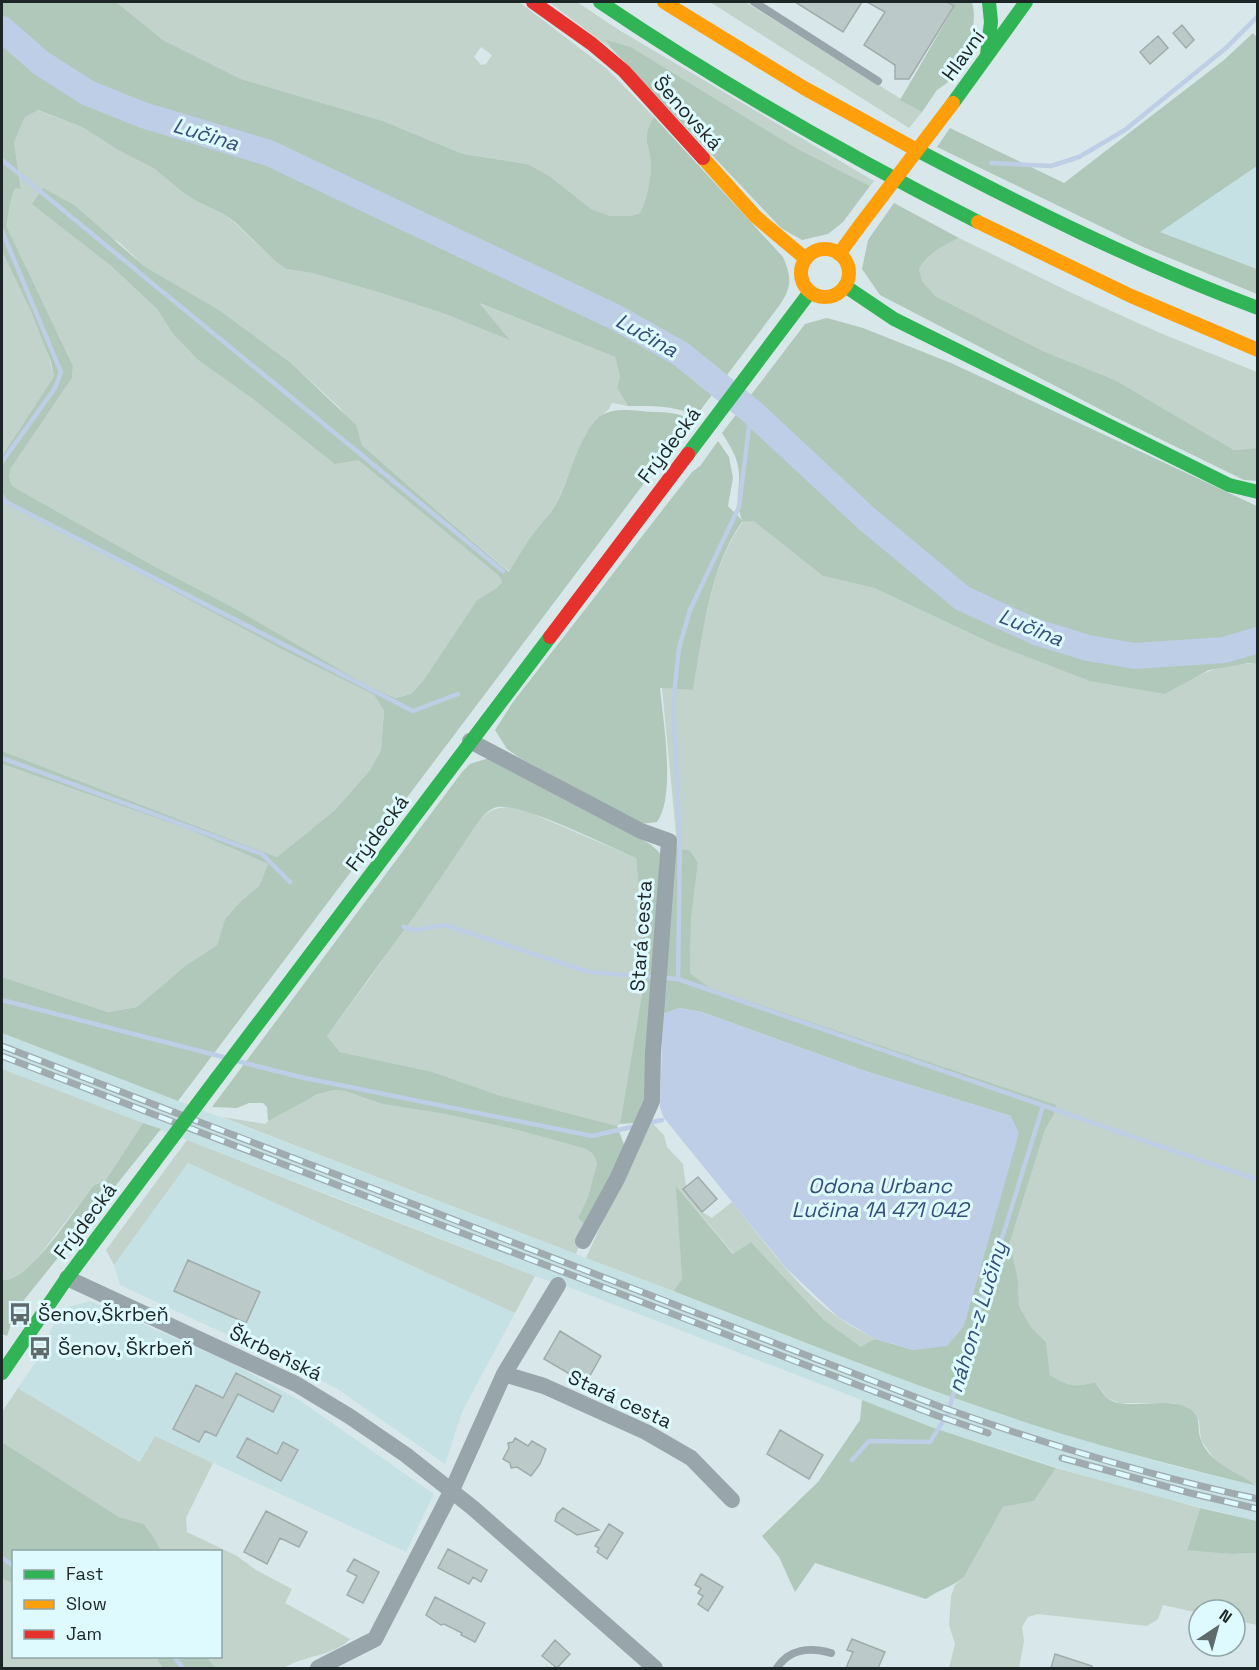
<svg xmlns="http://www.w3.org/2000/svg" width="1259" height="1670" font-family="'Space Grotesk',sans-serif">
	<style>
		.built { fill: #c6e1e4 }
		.green { fill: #c1d3ca; fill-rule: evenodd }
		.forest { fill: #b0c8ba }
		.water { fill: #bdcee6 }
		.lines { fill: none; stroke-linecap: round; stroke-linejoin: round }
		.stream { stroke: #bdcee6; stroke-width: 4.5 }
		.river { stroke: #bdcee6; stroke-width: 26 }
		.building { fill: #bbcac9; stroke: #a0acab; stroke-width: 1.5 }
		.lane { stroke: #98a5ab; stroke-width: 8 }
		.street { stroke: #98a5ab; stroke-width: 16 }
		.fast { stroke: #30b455; stroke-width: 14 }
		.slow { stroke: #ff9f0a; stroke-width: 14 }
		.jam { stroke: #e5322d; stroke-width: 14 }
		.rail-casing { stroke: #9fabae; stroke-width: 7 }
		.rail { stroke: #defafe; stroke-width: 4.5; stroke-dasharray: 14; stroke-linecap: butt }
		.fast-bridge { stroke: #30b455; stroke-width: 14 }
		.slow-bridge { stroke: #ff9f0a; stroke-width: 14 }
		.labels { text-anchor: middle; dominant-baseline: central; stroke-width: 6; stroke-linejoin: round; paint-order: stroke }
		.street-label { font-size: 20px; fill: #1c2627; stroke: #defafe }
		.poi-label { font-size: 20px; fill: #1c2627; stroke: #defafe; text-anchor: start }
		.water-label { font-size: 21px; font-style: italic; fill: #344d7a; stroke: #defafe }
	</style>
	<rect width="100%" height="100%" fill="#d8e7e9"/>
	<path class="built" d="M1257 166V269L1159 232Z
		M2 1033 874 1369 961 1400 1059 1433 1177 1467 1257 1486V1521L1122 1488 934 1428 579 1291 535 1276 353 1204 2 1069Z
		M188 1163 515 1313 462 1412 445 1464 336 1388 267 1353 120 1285 114 1265Z
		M90 1301 230 1362 299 1400 434 1494 406 1552 155 1436 141 1462 18 1388 37 1360 42 1363 50 1351 44 1347 56 1318 69 1307Z"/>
	<path class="green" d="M116 2H519L607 69 654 117C639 141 651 143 651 167 650 182 647 199 640 213L631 216H610L591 209 527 164 463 154 383 121 241 79 163 40ZM481 47 492 55 486 64 481 65 474 57Z
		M549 2H577L619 30 874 181 870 186 796 148 631 47 607 41 613 50Z
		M710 2H745L922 112 909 128Z
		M37 110 82 127 118 150 155 169 182 192 198 202 222 213 235 223 275 261 286 269 312 273 381 293 445 314 509 339 478 303 615 357 620 378 617 388 628 406 612 403 609 409 599 418 586 434 557 502 545 520 526 544 510 572 436 510 362 445 359 436 340 408 290 362 219 310 144 266 119 242 33 204 110 265 157 309 173 334 198 360 253 399 358 460 499 576 502 581 498 588 477 600 423 681 411 694 396 698 370 687 236 609 152 565 12 486 9 477 11 468 72 378 73 366 7 227C8 213 10 201 15 188H21L14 142 25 117Z
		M959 238 1074 294 1160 333 1257 372V448L1234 450 1115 380 1043 351 935 296 921 281 919 269C929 252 943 246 959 238Z
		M2 251C23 290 44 332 54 376L2 456Z
		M2 500 283 650 374 695 384 711 381 750 370 770 335 810 277 857 2 751Z
		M755 520 823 576 874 588 991 643 1165 694C1195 677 1222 660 1257 664V1485L1217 1463 1201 1440 1199 1420 1175 1403H1120L1107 1398 1095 1382C1075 1388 1068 1386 1050 1375L1046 1342 1031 1327 1019 1306 1018 1280 1010 1242 1045 1130 1053 1116 710 988 690 973 691 920 698 863 675 847 676 833 662 688 693 690C703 636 709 567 743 522Z
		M2 764 190 830 268 864 259 886 240 902 225 919 217 945 185 966 137 1007 108 1012 2 977Z
		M509 807 531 813 636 858 646 970 620 1124 617 1126 498 1095 433 1072 340 1052 327 1036 370 978 479 821C489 810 495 808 509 807Z
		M2 1069 143 1123 105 1181 94 1185 32 1265 17 1277 9 1280H2Z
		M334 1090 345 1091 382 1104 445 1114 521 1131 586 1149 593 1154 597 1163 588 1197 578 1218 587 1227 576 1254 222 1117 265 1124C282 1107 311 1096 334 1090Z
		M649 1120 664 1135 667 1147 683 1164 686 1187 702 1212 712 1218 732 1202C765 1242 796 1288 839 1318 850 1326 863 1332 875 1339L862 1348 824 1320 751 1242 734 1254 677 1187 682 1279 673 1291 586 1258Z
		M187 1140 535 1276 515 1313 188 1163 114 1265 106 1250Z
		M18 1388 140 1462 155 1436 213 1463 186 1518 187 1532 237 1556 256 1570 292 1589 285 1603 350 1639C332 1657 304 1655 284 1668H215L207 1657 220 1656V1552L161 1551 144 1524 119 1517 2 1442V1412Z
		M1056 1468 1200 1508 1187 1549 1232 1554 1257 1553V1625L1235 1620V1610H1199V1613L1163 1605 1158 1619 1147 1626 1038 1614 1028 1617 1022 1627 1024 1641 1019 1668H949L955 1644 949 1625 951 1596 955 1585 964 1577 1003 1507 1034 1501Z
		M2 1579 13 1583 14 1656 155 1657 163 1668H2Z"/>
	<path class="forest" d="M2 2H116L163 40 241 79 383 121 463 154 527 164 549 176 591 209 610 216H631L640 213C647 199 650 182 651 167 651 143 639 141 654 117L783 257C792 278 792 287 779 306L696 416C674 405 652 406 628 406L617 388 620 377 615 357 479 303 510 340 445 314 381 293 312 273 286 269 275 261 235 222 222 213 198 202 182 192 155 169 118 150 82 127 38 110 25 117 14 142 21 189 15 188C10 201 8 213 7 227L73 366 72 378 11 468 9 477 12 486 152 565 236 609 370 687 396 698 411 694 423 681 477 600 497 588 502 582 499 576 358 460 335 464 253 399 198 360 173 334 157 309 110 265 32 204 43 188 74 205 144 266 219 310 290 362 356 425 362 445 436 510 509 572C515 563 520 553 526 544 535 530 547 519 556 504 569 481 579 435 598 418 612 406 635 411 652 412 664 412 681 412 691 421L178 1101 2 1033V977L108 1012 137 1007 185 966 217 945 225 919 240 902 259 886 268 864 190 830 2 764V751L277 857 335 810 370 770 381 750 384 711 374 695 283 650 2 500V456L54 376 51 362 31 311 2 251Z
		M947 2H972C979 30 965 52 952 77L947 83 937 90 922 112 900 100 954 7Z
		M1253 33 1258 38 1257 166 1160 232 1257 269V294L1143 247 937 147 950 128 1064 183 1224 60Z
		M606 40 631 47 796 148 870 186 843 222 828 234 802 240 781 228 613 50Z
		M894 203 959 238C943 246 929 252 919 269L922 281 935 296 1043 351 1115 380 1234 450 1257 448V481L1244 480 1115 417 880 295 862 269 868 240Z
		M827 318 863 328 951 363 1257 506V664L1248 663 1209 670 1165 694 1090 681 991 643 874 588 823 576 754 521 742 522C709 567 703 636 693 690L660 688C663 719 676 796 657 822L641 824 520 758 507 749 495 730 513 702 692 472 700 466 718 441 729 457 733 478 728 506 742 520C734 499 740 493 739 473 738 457 730 446 722 433L805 324Z
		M489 758 650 844 659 852 663 861 644 1107 634 1123 620 1124 646 970 636 858C607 846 523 803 497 807 489 809 484 815 479 821L420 908 327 1036 340 1052 433 1072 498 1095 617 1126 625 1147 587 1227 578 1218 588 1197 597 1163 593 1154 586 1149 521 1131 445 1114 382 1104 345 1091 334 1090 316 1095 268 1121 267 1107 263 1103H249L237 1108 212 1107 462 772 470 764Z
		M675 847 690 851 698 863 691 920 690 973 710 988 1056 1105 1053 1116 1045 1130 1010 1242 1018 1280 1019 1306 1031 1327 1046 1342 1050 1375C1068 1386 1075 1388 1095 1382 1098 1386 1102 1393 1106 1397 1124 1413 1166 1395 1188 1408 1203 1417 1196 1427 1201 1440 1211 1466 1238 1471 1257 1486 1191 1470 1125 1453 1059 1433 928 1392 801 1341 673 1291L682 1279 676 1186 733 1254 751 1242 824 1320 861 1347 875 1339 914 1350 1011 1116 868 1072 702 1012 679 1008 663 1014Z
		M143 1123 161 1129 16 1310 7 1336 2 1334V1280C7 1280 10 1280 15 1277 40 1264 75 1209 94 1185L105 1181Z
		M862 1400 934 1428 1056 1468 1034 1501 1003 1507 964 1577C952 1587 938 1590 926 1599L815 1563 795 1592 779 1557 762 1536 818 1482 860 1420Z
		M2 1442 119 1517 144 1524 155 1540 161 1551 14 1552 13 1583 2 1579Z
		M1200 1508 1257 1521V1553L1232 1554 1187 1550Z
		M155 1657H207L215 1668H163Z"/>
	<path class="water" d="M679 1008 702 1012 868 1072 1011 1116 1019 1133 964 1326 947 1346 914 1350 875 1339 838 1317 785 1267 664 1118 660 1108 663 1014Z"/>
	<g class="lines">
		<path class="stream" d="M2 160 503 571
			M991 163 1051 166 1079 157 1125 130 1226 48 1258 16
			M2 231 61 372 55 388 2 462
			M2 496 6 502 413 711 458 694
			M2 758 262 854 290 882
			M404 927 415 930 445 925 589 972 678 979 1258 1180
			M678 979 680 842 673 703 679 648 690 610 739 507 751 411
			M2 1000 223 1057
			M237 1061 300 1077 592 1136 636 1126
			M648 1123 662 1120
			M852 1460 869 1441 930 1442 947 1415 1043 1106
			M2 1558 14 1566
			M173 1656 183 1668"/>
		<path class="river" d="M2 29 41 63 88 93 143 115 269 153 615 317 681 354 751 411 867 519 962 598 1036 632 1088 648 1135 656 1224 650 1258 640"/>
	</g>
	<path class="building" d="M795 2H862L843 32Z
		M867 2H947L954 6 909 79H895V65L864 45 885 12Z
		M1182 25 1194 40 1186 48 1173 33Z
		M1158 36 1168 48 1150 64 1140 52Z
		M698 1177 717 1199 702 1212 683 1189Z
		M188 1260 260 1292 246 1323 174 1291Z
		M560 1331 601 1356 583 1388 572 1381 575 1377 544 1359Z
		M236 1373 281 1396 273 1412 238 1394 216 1436 205 1431 199 1442 173 1429 196 1385 223 1398Z
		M780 1430 823 1455 809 1479 767 1454Z
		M247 1438 277 1454 283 1442 298 1450 281 1481 237 1457Z
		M515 1438 528 1446 532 1441 546 1449 540 1464 531 1476 517 1467 511 1468 510 1463 503 1459 509 1448 508 1443 513 1442Z
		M563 1508 599 1530 577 1535 555 1521 557 1514Z
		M266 1511 307 1532 299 1547 280 1538 267 1564 244 1552Z
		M609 1524 623 1533 607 1559 597 1552 599 1548 595 1546Z
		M448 1549 487 1570 481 1582 473 1577 469 1584 438 1568Z
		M354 1559 379 1572 363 1603 347 1595 357 1576 347 1571Z
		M701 1574 723 1587 708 1611 698 1604 703 1596 698 1593 701 1588 695 1585Z
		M435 1597 485 1623 475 1642 461 1635 462 1633 444 1624 441 1625 426 1615Z
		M852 1639 885 1652 878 1668H846L853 1652 847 1650Z
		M555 1640 570 1654 557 1668 542 1656Z
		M1055 1654 1092 1666V1668H1051Z"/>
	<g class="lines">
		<path class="lane" d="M754 2 878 81
			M777 1668C789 1649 810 1647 831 1653"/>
		<path class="street" d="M470 741 641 831 669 841 653 1053 652 1101 617 1179 583 1241
			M67 1278 296 1384 349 1416 406 1455 473 1508 655 1668
			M558 1285 504 1374 544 1386 646 1432 691 1458 732 1500
			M318 1668 375 1639 452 1490 504 1374"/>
		<path class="fast" d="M600 2C721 84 848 156 978 222
			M987 55 991 22 989 2
			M953 103 1026 2
			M913 148C1025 207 1139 264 1258 308
			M845 286 894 319 1229 485 1258 492
			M688 454 810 292
			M217 1078 550 637
			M2 1373 67 1278 154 1162"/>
		<path class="slow" d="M664 2 804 88 913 148
			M703 158 756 217 806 259
			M978 222 1131 296 1258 350
			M801 273a24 24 0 1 1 48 0a24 24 0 1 1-48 0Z
			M839 254 861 224"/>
		<path class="jam" d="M533 2 592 44 624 71 703 158
			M550 637 688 454"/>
		<g class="rail-casing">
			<path id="rail" d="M2 1046 941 1407C1045 1444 1150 1476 1258 1499
				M2 1056 938 1416 988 1433
				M1062 1458 1190 1493 1258 1509"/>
		</g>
		<use href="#rail" class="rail"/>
		<path class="fast-bridge" d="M154 1162 217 1078"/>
		<path class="slow-bridge" d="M861 224 953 103"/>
	</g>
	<defs>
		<g id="bus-bare" transform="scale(1.8)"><path d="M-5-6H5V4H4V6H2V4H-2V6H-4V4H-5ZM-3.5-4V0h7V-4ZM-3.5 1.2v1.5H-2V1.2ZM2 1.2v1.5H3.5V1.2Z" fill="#5e6a6b" stroke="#defafe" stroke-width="2.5" paint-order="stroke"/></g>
	</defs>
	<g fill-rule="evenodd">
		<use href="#bus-bare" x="20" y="1314"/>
		<use href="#bus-bare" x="40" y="1348"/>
	</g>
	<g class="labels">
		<g class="street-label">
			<text transform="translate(963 55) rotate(-54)">Hlavní</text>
			<text transform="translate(688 113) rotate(48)">Šenovská</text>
			<text transform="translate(669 445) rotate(-53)">Frýdecká</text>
			<text transform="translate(377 833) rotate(-53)">Frýdecká</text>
			<text transform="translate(641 936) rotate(-86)">Stará cesta</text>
			<text transform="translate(85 1221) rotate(-53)">Frýdecká</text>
			<text transform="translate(276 1353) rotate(26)">Škrbeňská</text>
			<text transform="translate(620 1399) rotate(25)">Stará cesta</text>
		</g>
		<g class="poi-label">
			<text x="38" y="1314">Šenov,Škrbeň</text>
			<text x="58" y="1348">Šenov, Škrbeň</text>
		</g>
		<g class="water-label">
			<text transform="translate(206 134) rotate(17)">Lučina</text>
			<text transform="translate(647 335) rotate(29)">Lučina</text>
			<text transform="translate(1031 627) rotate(22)">Lučina</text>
			<text x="880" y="1185">Odona Urbanc<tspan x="880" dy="24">Lučina 1A 471 042</tspan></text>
			<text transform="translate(977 1317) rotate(-73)">náhon-z Lučiny</text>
		</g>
	</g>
	<rect width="1259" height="1670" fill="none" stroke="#1c2627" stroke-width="6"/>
	<rect x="12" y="1550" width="210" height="108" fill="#defafe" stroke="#90a5a8" stroke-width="1.5"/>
	<rect x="24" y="1570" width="30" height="9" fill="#30b455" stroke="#90a5a8" stroke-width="1.5"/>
	<text x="66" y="1580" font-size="18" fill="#1c2627">Fast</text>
	<rect x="24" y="1600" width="30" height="9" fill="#ff9f0a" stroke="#90a5a8" stroke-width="1.5"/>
	<text x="66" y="1610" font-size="18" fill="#1c2627">Slow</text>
	<rect x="24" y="1630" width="30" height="9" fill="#e5322d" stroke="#90a5a8" stroke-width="1.5"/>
	<text x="66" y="1640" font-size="18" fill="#1c2627">Jam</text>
	<g transform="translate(1217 1628) rotate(36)"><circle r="28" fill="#defafe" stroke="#90a5a8" stroke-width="1.5"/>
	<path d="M0-4.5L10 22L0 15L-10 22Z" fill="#5e6a6b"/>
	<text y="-9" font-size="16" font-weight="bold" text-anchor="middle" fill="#1c2627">N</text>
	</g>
</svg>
